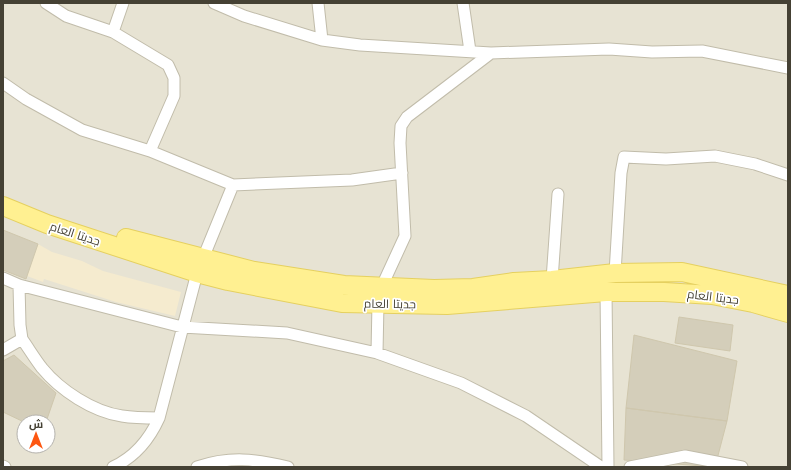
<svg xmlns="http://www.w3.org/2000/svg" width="791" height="470" font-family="Jost,Cairo,sans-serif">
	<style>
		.residential { fill: #e7e3d3; fill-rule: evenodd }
		.commercial { fill: #f5ebcf }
		.building { fill: #d4ceba; stroke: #cfc7ad }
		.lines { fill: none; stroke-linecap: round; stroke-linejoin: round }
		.street-casing { stroke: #c1bcaa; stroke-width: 13 }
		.primary-casing { stroke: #e5d060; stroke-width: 20 }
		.street { stroke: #fff; stroke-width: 11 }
		.primary { stroke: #fff091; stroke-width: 18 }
		.labels { text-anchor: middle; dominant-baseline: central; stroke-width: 3.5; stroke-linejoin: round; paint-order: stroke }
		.street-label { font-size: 12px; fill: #454134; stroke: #fff }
	</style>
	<rect width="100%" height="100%" fill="#f3f0e5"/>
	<path class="residential" d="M3 3H788V467H3ZM24 422H48V446H24Z"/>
	<path class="commercial" d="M38 244 52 252 82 261 103 271 181 292 175 316 116 302 44 279 43 282 27 276Z"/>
	<path class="building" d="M3 230 38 244 26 279 3 270Z
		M679 317 733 325 730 351 675 343Z
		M634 335 737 361 727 421 626 408Z
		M14 355 56 393 46 422H24L3 412V361Z
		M626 408 727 421 715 467 624 460Z"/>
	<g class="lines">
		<g class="street-casing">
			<path id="street" d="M46 3 66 16 113 32 168 65 174 78V96L150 151
				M214 3 244 16 322 40 360 45 491 53 609 49 652 52 702 51 788 68
				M318 3 322 40
				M463 3 470 51
				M113 32 123 3
				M3 83 26 99 82 130 150 151 233 185 352 180 402 173
				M615 273 621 173 624 157 666 159 715 156 755 164 788 175
				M3 278 19 285 182 327 287 333 377 353 461 383 526 416 601 467
				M552 280 558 194
				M606 292 608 467
				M22 339C29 349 35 359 42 368 60 390 93 412 122 416 134 418 147 418 159 418
				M3 350 22 339 20 325 19 285
				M377 353 378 303 382 286 405 236 400 143 401 126 407 117 491 53
				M3 466 5 467
				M113 467C135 457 149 440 159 418L197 273 233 185
				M197 467C230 456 255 459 288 467
				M630 467 685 456 742 467"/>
		</g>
		<g class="primary-casing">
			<path id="primary" d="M3 206 47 224 197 273 228 281 342 303 447 305 606 292H664L712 295 753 303 788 313
				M126 238 254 271 344 285 434 289 473 288 514 282 552 280 615 273 682 272 788 295"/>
		</g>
		<use href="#street" class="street"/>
		<use href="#primary" class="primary"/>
	</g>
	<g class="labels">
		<g class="street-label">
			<text transform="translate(75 234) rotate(18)">جديتا العام</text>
			<text transform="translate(713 297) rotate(7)">جديتا العام</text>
			<text transform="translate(390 304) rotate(1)">جديتا العام</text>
		</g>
	</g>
	<rect width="791" height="470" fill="none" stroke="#454134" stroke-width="8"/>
	<g transform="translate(36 434)"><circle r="19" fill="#ffffff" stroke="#b5b3ae"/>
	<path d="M0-3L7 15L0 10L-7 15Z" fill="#fd5711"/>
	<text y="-6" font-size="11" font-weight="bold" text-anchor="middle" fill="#454134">ش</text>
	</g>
</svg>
